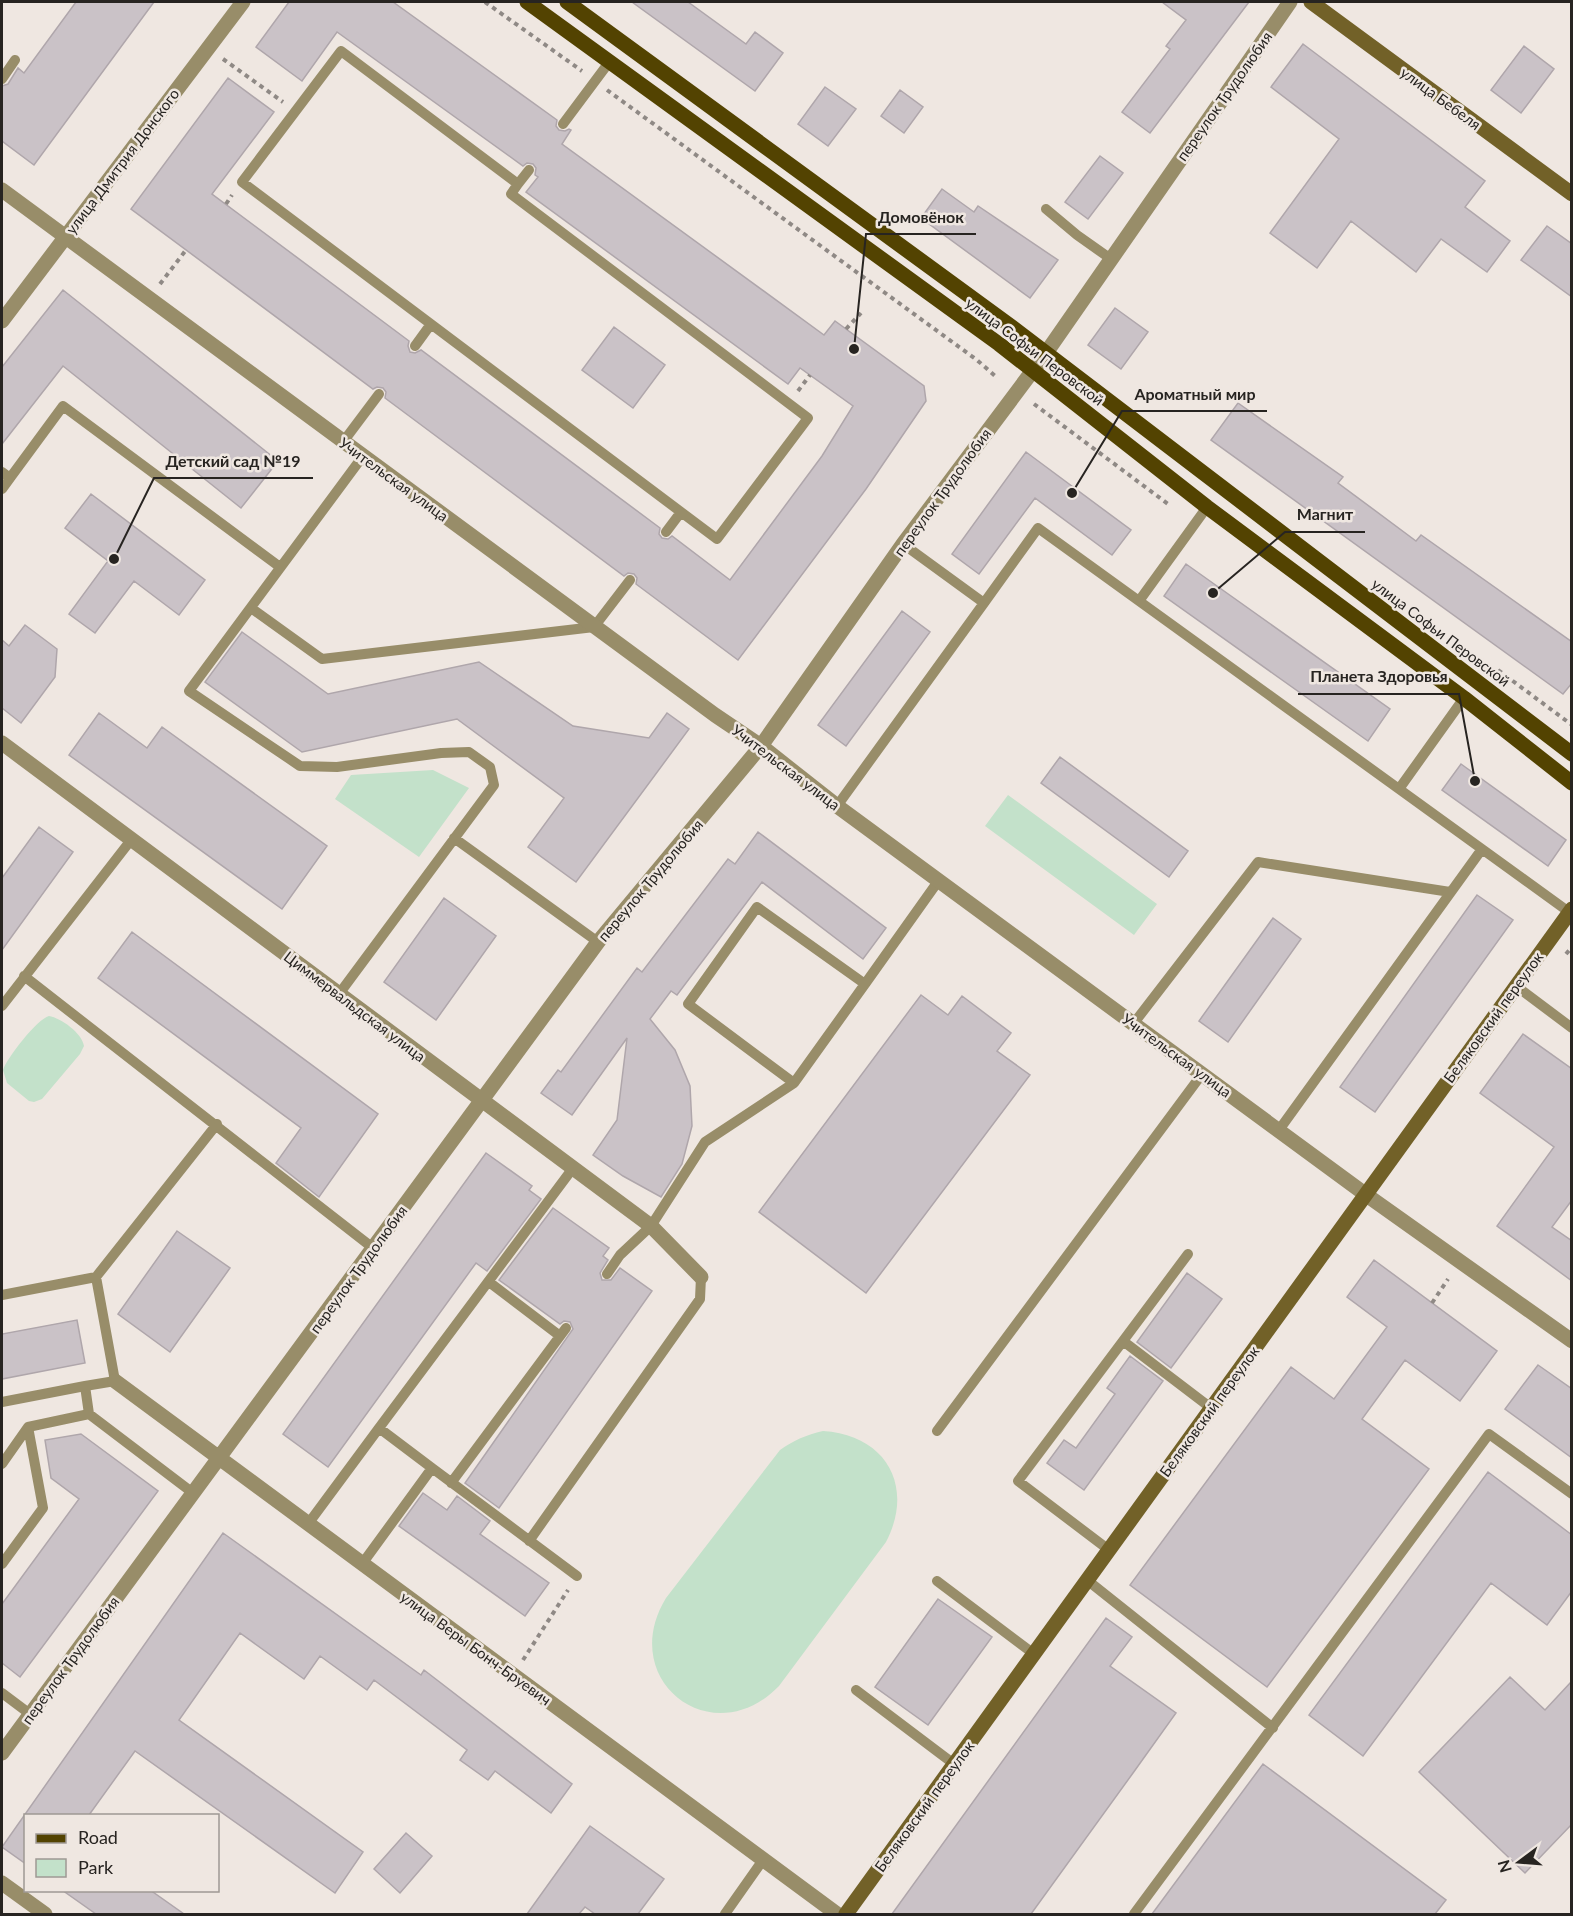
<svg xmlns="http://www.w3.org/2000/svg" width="1573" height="1916" font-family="Lato,sans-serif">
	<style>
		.green { fill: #c3e1ca }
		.building { fill: #cac2c7; stroke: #afa6ab; stroke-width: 1.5 }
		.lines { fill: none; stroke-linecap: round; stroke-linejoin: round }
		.path { stroke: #8f8985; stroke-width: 4; stroke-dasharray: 4.5 4.5; stroke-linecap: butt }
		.lane { stroke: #988d69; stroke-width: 10 }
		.street { stroke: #988d69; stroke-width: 15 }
		.secondary { stroke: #726128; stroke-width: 15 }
		.primary { stroke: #534301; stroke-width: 15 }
		.labels { text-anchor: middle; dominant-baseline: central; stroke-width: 5; stroke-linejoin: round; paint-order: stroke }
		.street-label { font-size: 15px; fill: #272421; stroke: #efe7e1 }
		.leader { fill: none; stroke: #272421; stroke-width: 2 }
		.callout-dot { fill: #272421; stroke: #efe7e1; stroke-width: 2 }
		.callout-label { font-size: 16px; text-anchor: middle; font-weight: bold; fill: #272421; stroke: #efe7e1; stroke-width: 5; stroke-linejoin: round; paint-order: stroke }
	</style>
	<rect width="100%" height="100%" fill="#efe7e1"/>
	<path class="green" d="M433 770 469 788 419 857 335 799 351 775Z
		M1008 795 1157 904 1134 935 985 826Z
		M49 1016C61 1018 82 1033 84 1046L80 1054 42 1099 34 1102 29 1101 7 1083 3 1070C7 1058 37 1019 49 1016Z
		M823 1431C886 1435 915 1486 886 1542L779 1686C712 1755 616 1680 666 1598L780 1450C794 1440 806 1435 823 1431Z"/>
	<path class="building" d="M76 2H154L34 165 2 141V86L8 84 18 68 24 73Z
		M289 2H393L557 120 556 126 559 130 565 131 569 129 571 130 562 144 824 335 835 321 924 386 926 401 866 489 738 660 636 584 637 578 634 574 628 573 624 576 385 398 386 392 383 388 377 387 373 389 131 209 228 78 274 112 212 194 409 341 408 346 410 352 415 353 421 350 660 528 659 534 662 538 668 539 672 536 730 580 822 456 853 406 800 368 788 384 526 192 538 177 535 175 536 168 533 164 527 163 523 166 337 32 302 81 256 47Z
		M632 2H688L746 44 755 32 783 53 755 91Z
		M1162 2H1249L1150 133 1122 112 1170 49 1166 46 1186 20Z
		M1303 44 1485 181 1465 207 1510 241 1487 272 1441 239 1416 272 1351 221 1317 268 1270 233 1339 139 1271 87Z
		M1524 46 1554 69 1521 113 1491 90Z
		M825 87 856 109 828 146 798 124Z
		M900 90 923 107 904 133 881 116Z
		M1100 156 1123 173 1088 219 1065 202Z
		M942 189 974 212 978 206 1058 260 1030 298 921 218Z
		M1547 226 1572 244V297L1521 260Z
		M63 290 278 461 241 508 63 366 2 444V367Z
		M1115 308 1148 332 1121 369 1088 345Z
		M614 327 665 365 633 408 582 370Z
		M1238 403 1343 477 1338 483 1416 541 1421 535 1572 642V683L1563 694 1211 440Z
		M1026 452 1131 530 1112 555 1035 498 979 574 952 554Z
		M91 494 205 580 179 615 134 581 95 633 69 614 108 561 65 528Z
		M1186 564 1390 709 1368 741 1164 596Z
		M902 611 930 632 846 746 818 725Z
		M25 625 57 649 55 677 21 723 2 708V640L9 646Z
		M242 632 328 694 479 662 573 726 649 738 667 713 689 729 576 882 528 847 564 798 457 719 302 752 205 682Z
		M99 713 147 748 162 727 327 846 282 909 69 755Z
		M1060 757 1188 851 1169 877 1041 783Z
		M1461 764 1566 840 1548 866 1442 790Z
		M39 827 73 852 2 950V878Z
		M758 832 886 928 863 959 762 882 677 995 671 991 650 1019 675 1050 690 1086 692 1126 682 1164 661 1197 623 1176 593 1155 617 1120 627 1038 572 1115 541 1093 558 1070 561 1072 637 968 642 972 728 859 735 864Z
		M1477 895 1513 920 1375 1112 1340 1087Z
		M444 898 496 936 436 1020 384 982Z
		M1273 918 1301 939 1228 1042 1199 1021Z
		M132 932 378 1114 319 1197 276 1163 301 1128 98 978Z
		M921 995 948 1015 962 996 1011 1033 997 1051 1030 1075 866 1293 759 1212Z
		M1523 1034 1572 1069V1200L1552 1227 1572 1241V1281L1497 1226 1554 1147 1480 1093Z
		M486 1153 532 1186 529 1190 541 1199 487 1271 476 1263 328 1467 283 1434Z
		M553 1208 609 1248 603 1256 608 1260 600 1273 602 1280H611L620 1268 652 1291 499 1508 465 1483 573 1329 570 1322 564 1321 560 1324 499 1280Z
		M177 1231 230 1268 170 1352 118 1314Z
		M1374 1260 1497 1351 1460 1401 1405 1360 1362 1419 1429 1469 1267 1687 1130 1585 1291 1367 1334 1399 1387 1327 1347 1297Z
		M1187 1273 1222 1299 1171 1368 1137 1342Z
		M77 1320 85 1363 2 1379V1334Z
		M1130 1356 1163 1381 1084 1490 1047 1463 1064 1440 1076 1448 1115 1394 1107 1388Z
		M1538 1365 1572 1389V1458L1505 1409Z
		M81 1434 158 1491 20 1677 2 1663V1604L79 1499 51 1478 45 1440Z
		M1488 1472 1572 1535V1591L1547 1625 1491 1583 1363 1756 1309 1715Z
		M423 1493 447 1510 457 1496 490 1521 480 1534 549 1583 525 1616 399 1526Z
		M223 1533 421 1675 424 1670 572 1784 551 1813 495 1771 488 1780 460 1760 467 1750 374 1680 367 1690 320 1656 304 1679 240 1633 179 1720 363 1852 335 1893 135 1751 89 1815H26V1864L2 1847Z
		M938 1599 992 1637 928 1725 875 1687Z
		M1106 1618 1132 1637 1110 1666 1176 1713 1133 1773 1031 1914H892Z
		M1510 1677 1545 1710 1572 1681V1824L1525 1873 1419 1772Z
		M1263 1764 1446 1900 1435 1914H1152Z
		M590 1826 664 1879 638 1914H595L585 1907 579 1914H527Z
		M406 1833 432 1856 400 1893 374 1869Z
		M62 1890H150L184 1914H96Z"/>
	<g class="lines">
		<path class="path" d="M485 2 582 71
			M223 59 283 102
			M607 90 977 360 995 376
			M226 204 232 195
			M160 284 186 250
			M846 329 861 313
			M798 391 810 375
			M1034 404 1168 504
			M1498 670 1572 725
			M1566 954 1572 947
			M1432 1303 1448 1279
			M523 1660 568 1590"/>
		<path class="lane" d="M2 79 15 60
			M563 124 610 61
			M518 184 529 170
			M1046 209 1077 235 1111 259
			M415 346 431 324
			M343 442 379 394
			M2 472 10 478 2 489
			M10 478 63 406 280 567
			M666 532 681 512 717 539 808 418 511 194 518 184 341 51 242 182 681 512
			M903 544 984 603 1038 528 1399 789 1464 698
			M1139 601 1207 507
			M251 608 322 659 594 627 630 580
			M1399 789 1569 912
			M837 806 984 603
			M454 838 598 942
			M24 976 373 1248
			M1516 986 1572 1028
			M339 994 494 785 490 767 469 752 441 753 337 767 300 766 189 691 363 456
			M2 1006 131 840
			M1134 1023 1258 862 1450 892
			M794 1083 865 984
			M1279 1130 1482 849
			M1188 1254 1123 1341 1211 1408
			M607 1274 620 1255 651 1226 705 1142 794 1083 688 1004 757 907 865 984 939 880
			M96 1277 217 1124
			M489 1282 560 1336
			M2 1295 96 1277 115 1381 85 1386 89 1414 28 1427 2 1464
			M2 1402 85 1386
			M89 1414 193 1493
			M379 1428 573 1168
			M937 1431 1202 1074
			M451 1483 566 1328
			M308 1524 379 1428 432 1468
			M529 1541 700 1299 701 1277
			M1109 1550 1018 1481 1123 1341
			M2 1564 43 1508 28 1427
			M362 1564 432 1468 577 1576
			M1087 1580 1273 1728
			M937 1581 1034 1654
			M856 1690 954 1764
			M2 1693 30 1714
			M725 1914 763 1860
			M1134 1914 1489 1434 1572 1494"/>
		<path class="street" d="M2 190 715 715 761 746 837 806 1365 1194 1572 1341
			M2 321 243 2
			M2 743 651 1226 701 1277
			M115 1381 837 1914
			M2 1753 598 942 761 746 903 544 1046 353 1290 2
			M2 1883 45 1914"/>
		<path class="secondary" d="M1311 2 1572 194
			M846 1914 1572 909"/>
		<path class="primary" d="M527 2 999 344 1207 507 1464 698 1572 783
			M567 2 1012 327 1572 754"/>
	</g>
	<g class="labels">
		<g class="street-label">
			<text transform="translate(1224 96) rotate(-55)">переулок Трудолюбия</text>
			<text transform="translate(1441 98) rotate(36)">улица Бебеля</text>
			<text transform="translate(122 161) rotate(-53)">улица Дмитрия Донского</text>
			<text transform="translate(1035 351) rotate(37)">улица Софьи Перовской</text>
			<text transform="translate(394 479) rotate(36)">Учительская улица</text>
			<text transform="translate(942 492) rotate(-54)">переулок Трудолюбия</text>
			<text transform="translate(1441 632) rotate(37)">улица Софьи Перовской</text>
			<text transform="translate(786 767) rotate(37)">Учительская улица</text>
			<text transform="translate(650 880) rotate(-50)">переулок Трудолюбия</text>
			<text transform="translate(355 1006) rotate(37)">Циммервальдская улица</text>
			<text transform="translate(1493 1017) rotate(-54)">Беляковский переулок</text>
			<text transform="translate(1177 1055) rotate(36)">Учительская улица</text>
			<text transform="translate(358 1269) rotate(-54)">переулок Трудолюбия</text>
			<text transform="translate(1209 1411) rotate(-54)">Беляковский переулок</text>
			<text transform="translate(476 1648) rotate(36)">улица Веры Бонч-Бруевич</text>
			<text transform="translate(70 1660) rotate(-54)">переулок Трудолюбия</text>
			<text transform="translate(924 1806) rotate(-54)">Беляковский переулок</text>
		</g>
	</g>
	<path class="leader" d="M854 349L866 234H976M1072 493L1122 411H1267M114 559L154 478H313M1213 593L1285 532H1365M1475 781L1459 694H1298"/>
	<g class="callout-dot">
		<circle cx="854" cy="349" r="6"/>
		<circle cx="1072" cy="493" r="6"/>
		<circle cx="114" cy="559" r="6"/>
		<circle cx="1213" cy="593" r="6"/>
		<circle cx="1475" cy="781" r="6"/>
	</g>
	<g class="callout-label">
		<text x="921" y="223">Домовёнок</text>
		<text x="1195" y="400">Ароматный мир</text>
		<text x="233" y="467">Детский сад №19</text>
		<text x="1325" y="520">Магнит</text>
		<text x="1379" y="682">Планета Здоровья</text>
	</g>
	<rect width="1573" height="1916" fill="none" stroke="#272421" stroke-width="6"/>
	<rect x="24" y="1814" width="195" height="78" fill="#efe7e1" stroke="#9f9994" stroke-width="1.5"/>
	<rect x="36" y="1834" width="30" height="9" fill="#534301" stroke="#9f9994" stroke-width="1.5"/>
	<text x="78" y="1844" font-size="18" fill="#272421">Road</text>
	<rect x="36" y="1859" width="30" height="18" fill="#c3e1ca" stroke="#9f9994" stroke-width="1.5"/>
	<text x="78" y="1874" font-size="18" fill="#272421">Park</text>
	<g transform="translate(1519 1862) rotate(254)" stroke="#efe7e1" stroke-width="4.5" paint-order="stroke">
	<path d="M0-4.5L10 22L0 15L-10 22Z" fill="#272421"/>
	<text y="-9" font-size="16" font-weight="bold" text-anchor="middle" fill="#272421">N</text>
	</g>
</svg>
